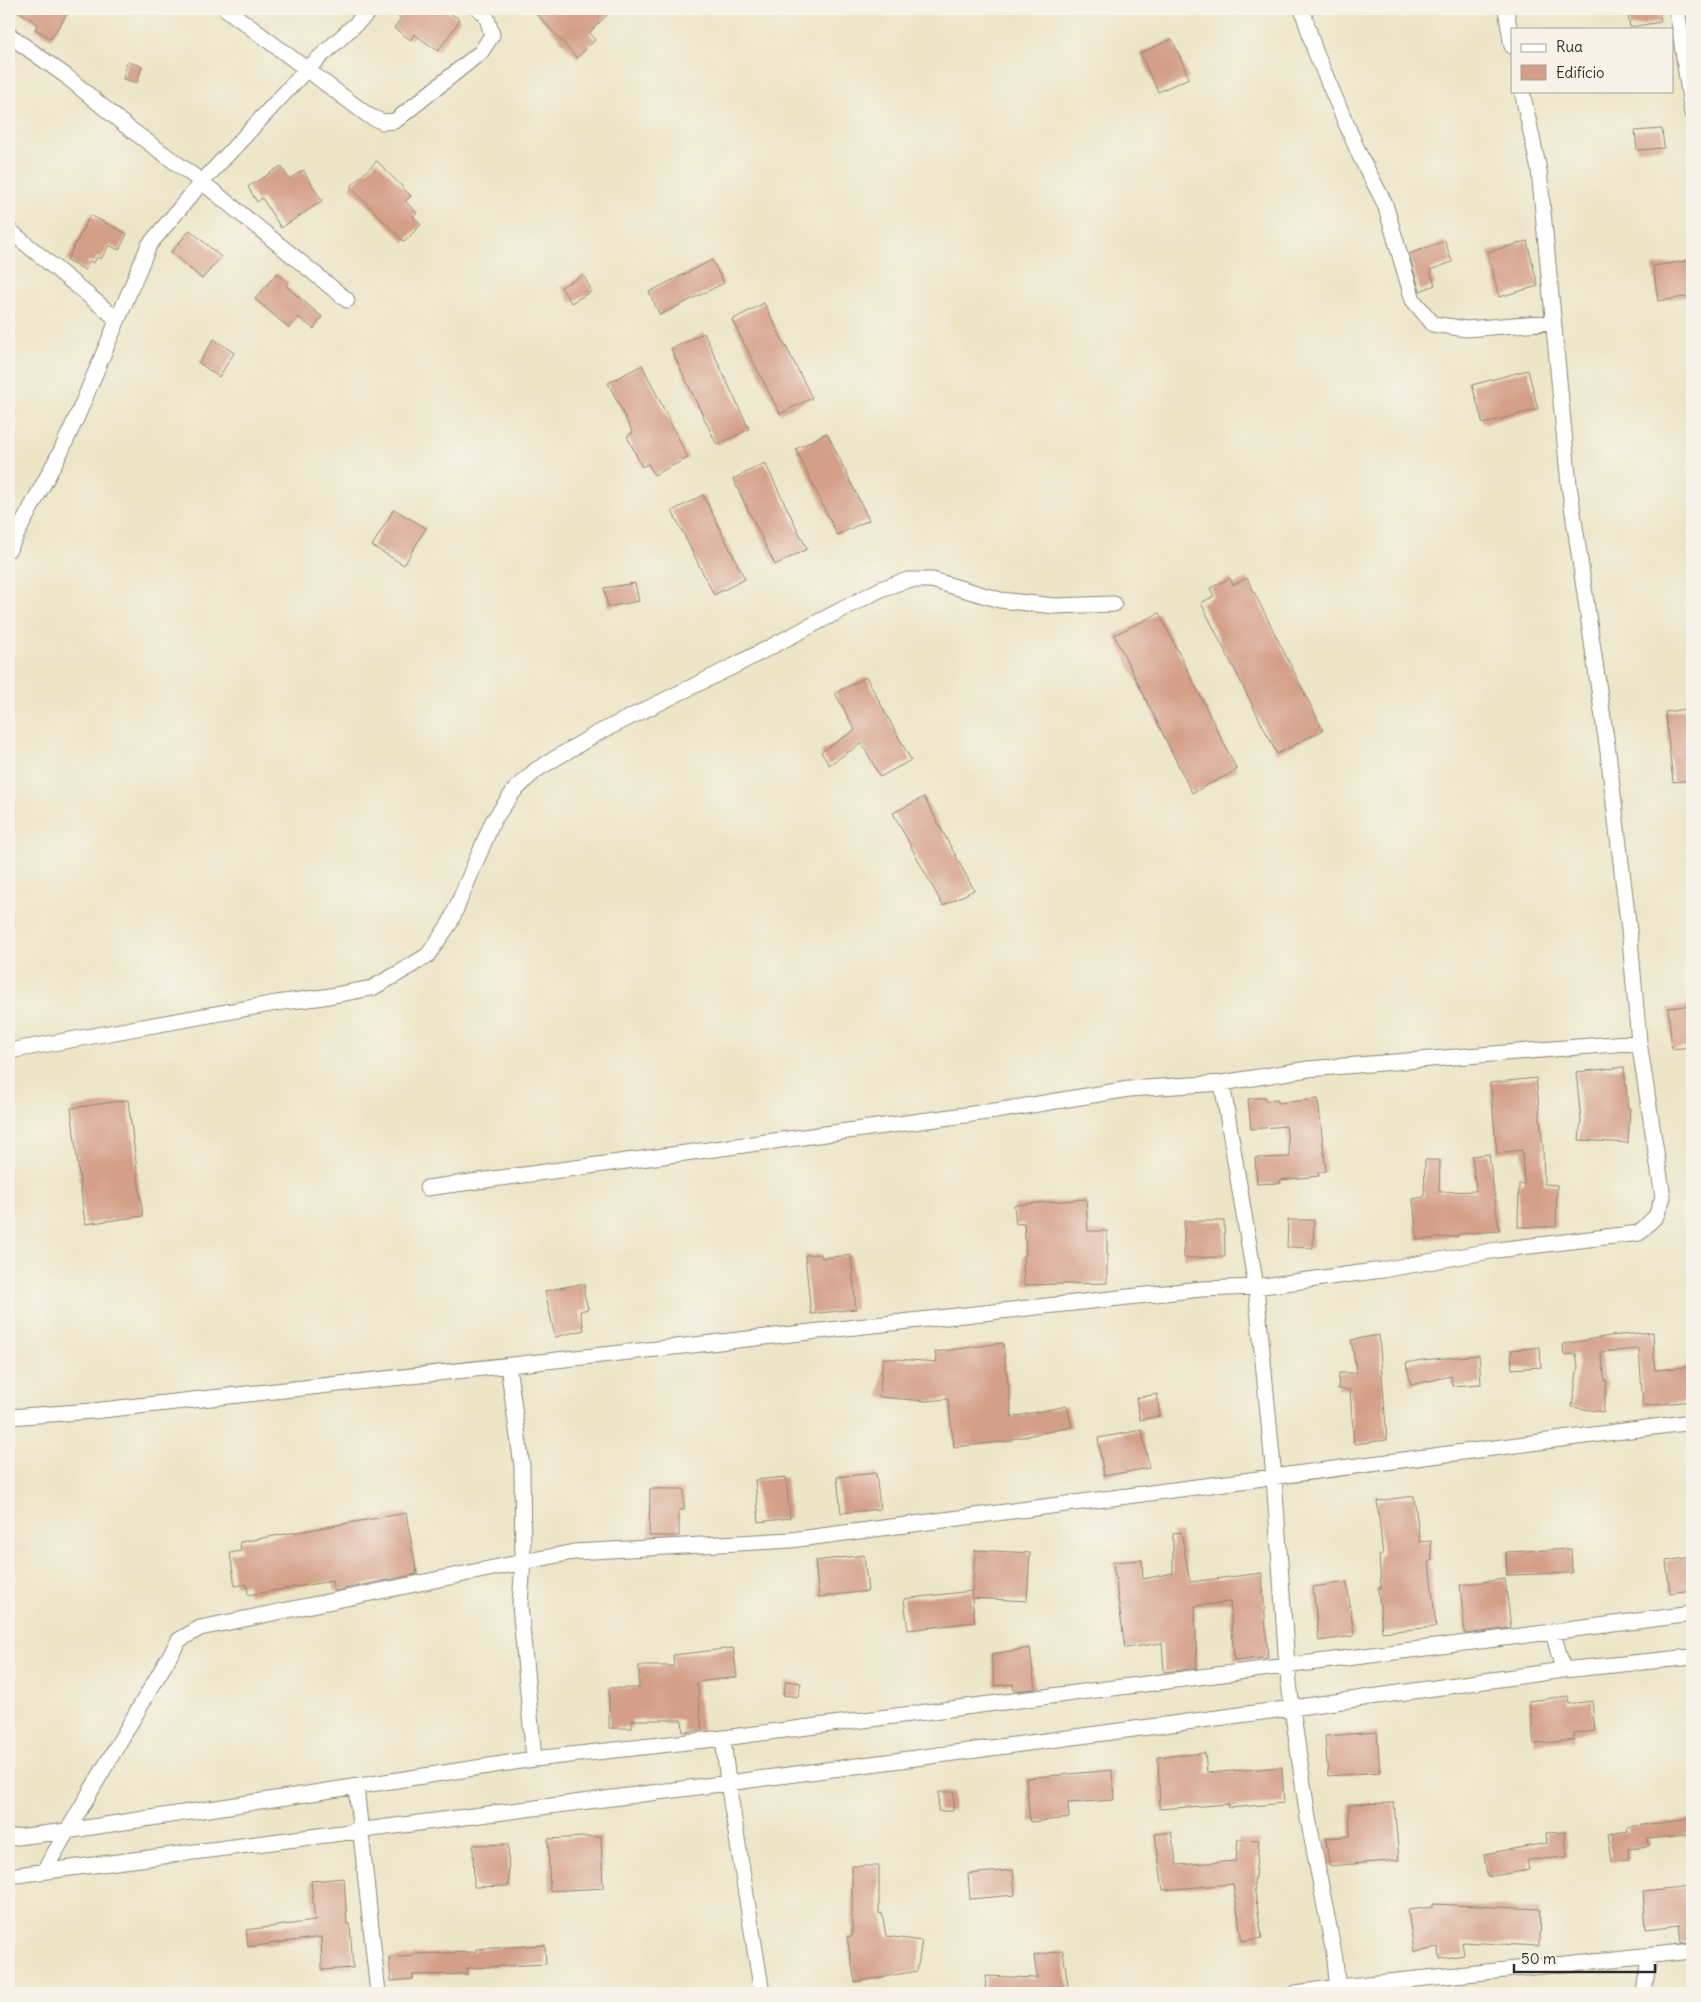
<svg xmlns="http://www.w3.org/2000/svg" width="1701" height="2002" font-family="Delius,sans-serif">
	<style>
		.building { fill: #d49f88 }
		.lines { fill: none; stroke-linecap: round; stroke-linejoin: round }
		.street-casing { stroke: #8c8878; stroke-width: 17 }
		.street { stroke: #fff; stroke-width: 15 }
	</style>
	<rect width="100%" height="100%" fill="#f7f3e8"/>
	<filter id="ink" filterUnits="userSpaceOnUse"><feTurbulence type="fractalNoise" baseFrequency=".02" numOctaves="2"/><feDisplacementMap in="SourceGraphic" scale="10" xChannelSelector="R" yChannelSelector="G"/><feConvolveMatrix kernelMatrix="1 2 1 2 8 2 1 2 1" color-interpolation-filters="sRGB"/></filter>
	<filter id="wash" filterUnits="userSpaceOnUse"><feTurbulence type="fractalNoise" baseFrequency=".0096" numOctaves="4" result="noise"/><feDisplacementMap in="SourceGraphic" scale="20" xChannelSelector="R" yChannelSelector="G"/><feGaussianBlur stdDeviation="1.12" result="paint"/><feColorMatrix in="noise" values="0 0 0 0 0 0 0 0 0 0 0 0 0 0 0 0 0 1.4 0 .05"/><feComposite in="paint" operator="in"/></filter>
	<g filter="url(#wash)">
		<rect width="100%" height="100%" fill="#ece5c6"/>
		<g id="blocks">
			<path class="building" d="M15 9H70L51 39 35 29 38 24Z
				M388 9H444L460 20 438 51 414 34 411 40 394 28 401 18Z
				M532 9H613L589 33 595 40 577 58Z
				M1627 9H1659L1661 22 1630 27Z
				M1172 39 1189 78 1158 92 1140 53Z
				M127 62 142 66 137 83 123 79Z
				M1662 129 1664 148 1637 150 1635 131Z
				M377 161 411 196 405 201 417 213 413 216 421 225 404 242 350 187Z
				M281 166 289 179 303 170 322 201 281 228 262 198 257 202 248 187Z
				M90 215 127 234 119 250 109 245 101 259 97 257 94 263 89 261 85 270 67 260Z
				M190 230 221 257 202 279 171 252Z
				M1445 241 1452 262 1430 270 1435 285 1420 291 1409 254Z
				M1527 241 1538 286 1499 297 1488 252Z
				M712 260 724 283 660 315 649 292Z
				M1692 260V296L1658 301 1653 266Z
				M277 273 289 283 286 286 322 317 314 329 298 317 289 328 255 299Z
				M583 275 592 291 571 303 561 287Z
				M764 303 812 398 780 414 732 320Z
				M704 333 749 429 717 445 671 349Z
				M214 339 234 353 219 377 199 363Z
				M642 365 688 458 654 475 648 464 642 467 627 436 633 433 608 383Z
				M1528 370 1538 409 1483 424 1472 385Z
				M827 433 869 520 837 535 796 449Z
				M765 463 807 549 775 565 733 479Z
				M703 495 745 579 714 595 672 511Z
				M394 509 426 528 404 565 372 546Z
				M1230 578 1233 585 1247 578 1323 730 1277 754 1201 603 1214 596 1210 588Z
				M635 583 639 601 608 607 604 588Z
				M1159 613 1237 770 1192 793 1114 635Z
				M866 677 911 760 880 777 862 743 829 765 821 752 855 730 835 693Z
				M1686 709 1692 780 1673 782 1665 712Z
				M924 797 974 890 943 906 893 813Z
				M1692 1005V1047L1672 1049 1668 1008Z
				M1624 1067 1628 1108H1630L1628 1143 1579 1140 1581 1120 1576 1072Z
				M1536 1078 1543 1147 1544 1184 1557 1185 1556 1227H1518L1519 1184H1524L1522 1150 1497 1153 1490 1083Z
				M1265 1097 1266 1101 1278 1100V1103L1318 1099 1326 1171 1318 1172 1319 1176 1280 1180 1281 1183 1257 1184 1255 1158 1290 1157 1286 1126 1251 1129 1248 1099Z
				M128 1100 143 1216 85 1224 71 1108Z
				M1489 1154 1499 1231 1458 1234V1236L1417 1240 1413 1199 1424 1197 1425 1160H1440L1439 1192 1476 1191 1472 1156Z
				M1086 1199 1088 1231H1107V1283L1024 1285 1023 1255H1026L1024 1223 1016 1224 1014 1205Z
				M1288 1220H1314L1313 1248 1287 1247Z
				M1184 1221H1224L1225 1257 1184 1258Z
				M821 1254 822 1258 851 1255 856 1309 811 1314 805 1255Z
				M585 1283 584 1293 588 1309 580 1311 584 1330 555 1337 545 1291Z
				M1653 1332 1655 1370 1689 1367 1692 1401 1643 1406 1639 1349 1601 1352 1605 1381H1607L1603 1412 1572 1407 1578 1366 1576 1354 1564 1355 1563 1344 1610 1336Z
				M1379 1335 1387 1440 1354 1444 1350 1390 1338 1389 1339 1373H1357L1351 1340Z
				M1003 1343 1012 1417 1067 1406 1072 1427 1012 1439V1441L954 1447 948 1399 926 1401 879 1397 883 1358 937 1362 935 1352Z
				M1540 1347 1541 1367 1512 1369 1511 1350Z
				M1479 1355 1481 1384 1452 1386 1451 1376 1411 1385 1406 1363 1422 1360Z
				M1157 1394 1160 1416 1140 1420 1136 1398Z
				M1142 1430 1149 1468 1104 1476 1098 1438Z
				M876 1473 880 1509 841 1513 837 1477Z
				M786 1477 790 1518 759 1522 755 1480Z
				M650 1489H684V1510H679V1536H649Z
				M1414 1496 1420 1542 1431 1541 1432 1561H1429L1436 1627 1382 1632 1378 1587H1381L1379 1555H1383L1377 1501Z
				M406 1513 417 1574 334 1591 332 1581 248 1595 247 1584 235 1586 230 1553 241 1551 240 1542Z
				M1181 1532 1190 1582 1262 1573 1268 1658 1234 1660 1230 1602 1195 1606 1197 1668 1164 1672 1162 1643 1125 1648 1113 1562 1142 1560 1143 1579 1173 1573V1533Z
				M1571 1549 1572 1573 1507 1575 1506 1552Z
				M975 1550 1030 1553 1027 1601 972 1598Z
				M864 1555 868 1591 819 1597 815 1561Z
				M1692 1557V1590L1670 1593 1666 1561Z
				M1505 1579 1511 1628 1465 1634 1460 1585Z
				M1347 1582 1354 1636 1319 1641 1313 1587Z
				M971 1591 975 1622 908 1630 904 1599Z
				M733 1648 737 1677 697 1682 702 1730 683 1732 682 1720H632V1728H609V1688H639V1666H674L673 1655Z
				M1030 1648 1035 1689 1014 1691 1013 1684 995 1686 991 1654Z
				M786 1681 801 1683 798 1697 783 1695Z
				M1568 1696 1569 1704 1592 1701 1595 1731 1574 1733V1740L1534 1744 1529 1701Z
				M1377 1732 1380 1772 1328 1776 1325 1736Z
				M1205 1753 1207 1773 1282 1767 1284 1803 1229 1808V1804L1160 1809 1158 1757Z
				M1112 1770 1114 1800 1068 1803 1069 1818 1030 1822 1026 1778Z
				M939 1792H954L953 1811H938Z
				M1394 1803 1399 1860 1329 1866 1326 1838 1350 1836 1349 1804Z
				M1692 1819V1834L1648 1839 1649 1846 1628 1848 1629 1860 1612 1862 1608 1834 1628 1831 1627 1827Z
				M1171 1832 1177 1865 1236 1861 1238 1839 1259 1840 1254 1886 1262 1938 1242 1941 1233 1884 1163 1890 1155 1834Z
				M1565 1832 1567 1857 1527 1860 1529 1870 1487 1877 1484 1854 1547 1843 1546 1833Z
				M601 1836 603 1888 550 1891 548 1839Z
				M508 1844 509 1886 474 1887 473 1845Z
				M852 1866H879V1914L882 1913 886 1936 922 1941 917 1971 855 1982 847 1937 852 1936Z
				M1013 1870 1015 1895 970 1899 968 1874Z
				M344 1878 347 1924H350L353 1968 322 1970 321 1937 248 1947 246 1930 315 1921 311 1881Z
				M1692 1886V1942L1681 1943 1679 1925 1646 1929 1643 1891Z
				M1433 1904 1540 1909 1539 1946 1462 1942 1464 1955 1440 1959 1439 1948 1414 1952 1408 1910 1433 1907Z
				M545 1945 546 1964 467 1968 468 1974 413 1975V1979L391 1981 389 1958 413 1956V1954L476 1952V1949Z
				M1063 1951 1069 1993H985L986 1976 1037 1978 1034 1955Z"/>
		</g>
	</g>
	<g filter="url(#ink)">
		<use href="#blocks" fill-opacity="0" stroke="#8c8878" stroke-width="1"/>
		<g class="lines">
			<g class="street-casing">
				<path id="street" d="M226 9 369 116 383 122 395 121 481 52 492 35 486 15 479 9
					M1302 9 1315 51 1360 156 1385 204 1413 300 1433 324 1466 329 1552 322
					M1506 9 1512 46
					M1677 9 1692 113
					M9 35 66 76 126 126 202 182 347 300
					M9 230 117 319
					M9 549 62 449 79 412 149 245 202 182 307 69 372 9
					M9 1051 276 1003 324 997 372 988 399 973 428 955 450 923 493 821 514 791 536 770 596 734 736 665 883 588 908 580H932L1000 600 1055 606 1114 604
					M1222 1083 1256 1287 1274 1477 1287 1666 1292 1708 1308 1818 1335 1959 1338 1993
					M427 1188 1002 1110 1129 1089 1222 1083 1308 1069 1639 1042
					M9 1417 93 1411 1201 1289 1256 1287 1382 1270 1497 1250 1639 1233 1656 1216 1663 1197 1639 1042 1630 939 1608 752 1569 485 1539 170 1522 91
					M1553 1632 1563 1670
					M723 1738 728 1783 762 1993
					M534 1759 520 1605 523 1562 574 1552 791 1540 1692 1422
					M356 1787 378 1993
					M9 1838 66 1831 534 1759 723 1738 1692 1614
					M44 1871 179 1640 200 1628 523 1562 522 1466 508 1365
					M9 1876 728 1783 1292 1708 1563 1670 1692 1657
					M1296 1993 1338 1987 1692 1951
					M1644 1993 1649 1956"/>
			</g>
			<use href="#street" class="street"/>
		</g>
	</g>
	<rect width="1701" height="2002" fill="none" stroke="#f7f3e8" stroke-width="30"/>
	<rect x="1511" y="28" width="162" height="65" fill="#f7f3e8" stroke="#a5a39c"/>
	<rect x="1521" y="44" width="25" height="8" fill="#ffffff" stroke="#a5a39c"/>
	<text x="1556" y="52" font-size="15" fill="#2b2b2b">Rua</text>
	<rect x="1521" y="65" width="25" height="15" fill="#d49f88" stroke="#a5a39c"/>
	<text x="1556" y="78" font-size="15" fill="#2b2b2b">Edifício</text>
	<path d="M1514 1964v8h141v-8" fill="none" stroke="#2b2b2b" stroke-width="2.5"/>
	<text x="1521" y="1964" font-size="15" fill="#2b2b2b" stroke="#f7f3e8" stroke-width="4" paint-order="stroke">50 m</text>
</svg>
